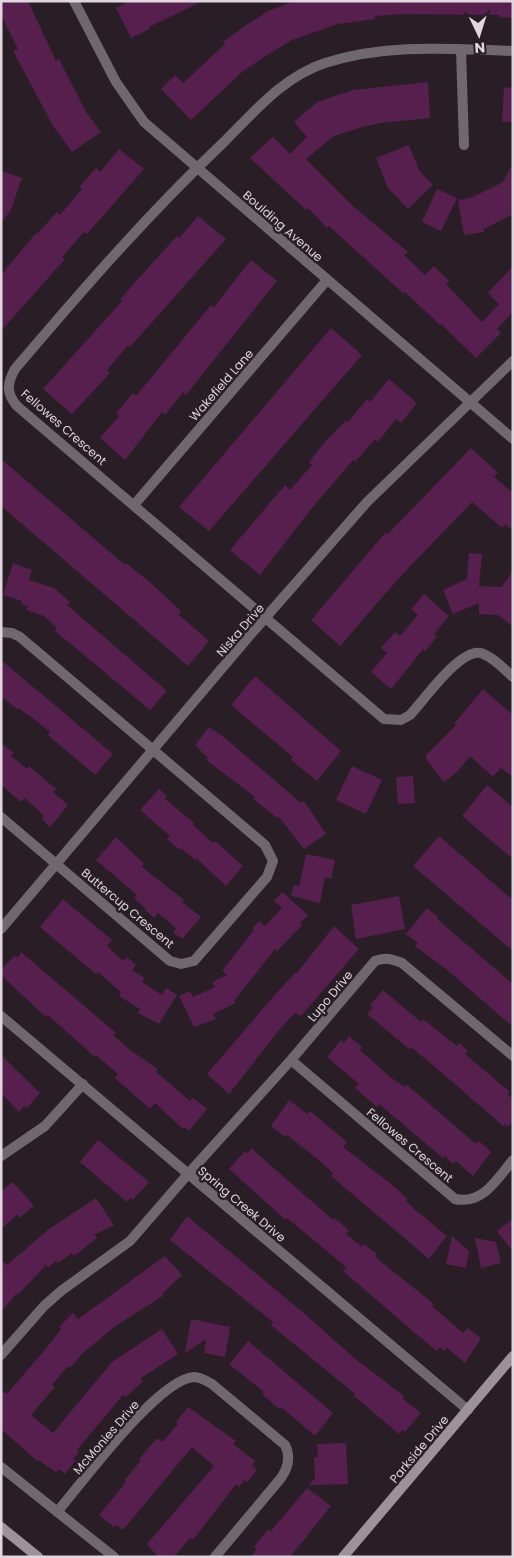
<svg xmlns="http://www.w3.org/2000/svg" width="514" height="1558" font-family="Poppins,sans-serif">
	<style>
		.building { fill: #561f4d }
		.lines { fill: none; stroke-linecap: round; stroke-linejoin: round }
		.street { stroke: #6f696e; stroke-width: 10 }
		.secondary { stroke: #9c9299; stroke-width: 10 }
		.labels { text-anchor: middle; dominant-baseline: central; stroke-width: 5; stroke-linejoin: round; paint-order: stroke }
		.street-label { font-size: 12px; fill: #dfd7dd; stroke: #291e26 }
	</style>
	<rect width="100%" height="100%" fill="#291e26"/>
	<path class="building" d="M1 1H28L56 61 59 59 86 112 101 132 72 152 52 124 13 51 18 49 1 15Z
		M130 1H203L149 27 150 29 131 38 116 8Z
		M294 1H513V18L499 17V15L403 14 375 16V19L338 24 292 40 264 57 242 72 191 120 161 89 175 75 183 83 225 44 223 42 246 25 268 11Z
		M428 82 430 118 381 123 362 127 334 136 306 159 353 206 408 252 404 255 425 275 434 266 449 281 446 284 482 322 499 304 488 293 513 266V312L497 329 501 333 476 358 441 324 440 325 405 292 403 293 329 226 327 228 308 208 306 210 250 158 273 137 290 154 307 137 294 122 317 102 353 90Z
		M504 87 513 88V122H502Z
		M409 145 419 170 433 185 408 209 388 188 376 158Z
		M119 149 144 169 87 234 84 232 62 257 65 259 1 331V275L36 233 37 234 57 212 60 215 82 189 79 187 96 168 100 172Z
		M513 163V214L484 229V232L464 235 458 200 473 197 503 182Z
		M1 171 22 178 11 210 1 223Z
		M437 189 457 198 441 231 422 222Z
		M198 216 226 239 130 347 128 345 107 370 110 373 72 414 43 389 122 301 120 300 137 280 177 236 179 238Z
		M251 260 277 281 186 395 183 392 165 415 162 412 125 460 100 438 119 416 116 413 133 393 136 396 211 305 214 307Z
		M331 328 362 355 209 531 179 507Z
		M389 379 417 403 401 423 396 419 378 442 375 439 355 462 353 460 312 508 260 575 230 550 285 485 290 490 312 465 309 462 325 442 346 420 348 422 367 399 370 402Z
		M471 448 498 473 494 477 513 493V531L505 524 502 528 472 502 399 578 340 646 311 620 386 532 388 534Z
		M1 459 125 565 126 563 152 584 181 611 179 615 209 641 188 666 1 506Z
		M469 553 482 554 479 586 502 587 513 570V627L498 615 479 614V603L453 614 443 590 467 579Z
		M13 563 32 570 29 580 54 588 70 602 67 605 167 691 150 710 55 631 57 628 44 616 26 610 28 606 21 604 22 601 3 595Z
		M424 594 449 616 434 634 437 637 425 651 423 649 391 689 371 672 387 653 381 648 395 632 400 636 418 615 411 609Z
		M1 660 113 754 95 775 48 735 50 732 34 719 18 708 17 709 1 696Z
		M255 676 341 751 317 781 291 760 293 757 231 705Z
		M483 689 513 715V777L501 768 493 777 470 756 458 771 444 782 426 759V755L456 725 454 724Z
		M209 727 225 738 301 803 304 801 326 834 304 849 278 816 277 818 253 799 255 797 206 760 208 758 195 745Z
		M1 743 14 753 11 756 27 769 29 766 56 789 53 792 68 805 50 827 42 819 44 816 25 798 21 802 1 785Z
		M352 766 382 780 366 814 336 800Z
		M413 776 415 803 398 804 396 777Z
		M487 785 513 807V859L462 816Z
		M159 789 167 796 165 799 194 823 193 825 213 843 215 841 243 866 226 886 196 858 195 860 181 848 180 850 167 839 170 836 140 810Z
		M439 836 513 900V951L413 866Z
		M116 837 144 864 142 867 184 900 182 902 201 917 182 939 173 932 176 928 158 913 154 918 145 910 146 909 134 898 137 895 96 860Z
		M306 854 335 860 331 879 325 877 320 903 291 896 294 885 299 886Z
		M282 892 308 915 300 923 302 925 277 951 275 949 234 1001 236 1003 213 1014 216 1019 194 1027 179 996 190 991 193 997 215 987 212 982 227 975 222 971 254 930 252 929 259 921 265 926 282 908 274 901Z
		M399 896 405 929 356 939 351 905Z
		M63 899 112 940 107 946 123 961 127 957 136 965 132 970 145 978 142 982 162 995 166 988 177 995 159 1024 138 1013 140 1009 119 996 121 992 98 972 96 974 40 927Z
		M427 908 438 917 437 919 513 984V1027L446 969 415 946 418 943 406 934Z
		M334 926 359 949 301 1016 295 1013 279 1030 229 1094 207 1074 272 998 296 972 297 973Z
		M21 952 116 1033 113 1035 130 1050 158 1069 156 1072 190 1101 192 1098 196 1100 207 1109 189 1131 185 1127 183 1129 155 1103 150 1109 135 1096 115 1078 118 1074 96 1055 95 1057 48 1015 46 1017 35 1007 1 975V970L14 956 18 957Z
		M383 990 421 1022 423 1019 457 1046 459 1043 468 1051 465 1054 510 1092 507 1094 513 1099V1121L508 1127 505 1124 503 1126 441 1072 411 1047 409 1049 367 1014 373 1008 370 1005Z
		M349 1036 362 1047 360 1050 390 1077 405 1087 407 1085 475 1143 480 1142 491 1152 473 1176 456 1161 453 1164 445 1156 443 1158 379 1104 377 1107 355 1088 359 1084 327 1057 341 1040 344 1043Z
		M1 1055 40 1093 27 1108 24 1106 19 1112 1 1093Z
		M289 1100 307 1114 310 1111 347 1142 343 1147 391 1184 407 1198 406 1201 413 1208 447 1236 429 1259 331 1176 333 1173 315 1157 287 1135 285 1137 271 1126Z
		M98 1140 149 1182 133 1200 130 1198 127 1202 80 1162Z
		M251 1148 333 1220 334 1218 349 1230 346 1234 362 1247 364 1244 377 1254 375 1257 434 1304 432 1306 463 1333 468 1328 481 1338 465 1363 447 1348 444 1351 440 1347 437 1351 415 1333 343 1271 346 1267 287 1218 286 1220 229 1169 244 1152 248 1153Z
		M13 1182 34 1206 19 1218 17 1215 1 1229V1191Z
		M96 1198 114 1225 94 1235 97 1238 74 1256 72 1253 58 1263 56 1261 48 1268 46 1265 18 1295 16 1294 1 1312V1260L7 1265 49 1229Z
		M187 1216 305 1314 353 1357 404 1396 402 1398 421 1413 405 1432 402 1430 399 1434 354 1396 355 1394 271 1325 273 1322 170 1240Z
		M513 1219V1252L497 1231Z
		M452 1236 469 1251 466 1268 446 1264Z
		M475 1238 496 1242 501 1263 481 1268Z
		M165 1256 182 1275 162 1294 163 1296 117 1325 84 1352 70 1368 68 1366 52 1385 55 1387 31 1415 53 1433 112 1362 162 1329 178 1354 141 1378 143 1381 126 1397 123 1395 77 1450 79 1452 73 1459 76 1460 65 1474 59 1469 56 1472 38 1460 37 1461 1 1429V1390L7 1394 53 1340 61 1329 59 1327 73 1313 78 1319Z
		M191 1319 230 1327 225 1357 204 1353 206 1339 185 1353Z
		M248 1341 333 1413 315 1436 281 1407 279 1409 262 1394 264 1392 229 1364Z
		M188 1407 236 1441 233 1444 255 1461 252 1465 257 1470 247 1482 245 1480 239 1487 236 1484 193 1540 190 1538 174 1557H158L147 1544 214 1466 192 1447 123 1530 116 1525 114 1527 99 1515 126 1482 125 1480 141 1460 139 1459 157 1438 162 1442 178 1424 176 1422Z
		M346 1443 348 1484 309 1485 315 1478 314 1457H318L317 1444Z
		M307 1488 331 1506 290 1557H250L257 1549 254 1547 268 1529 271 1531Z"/>
	<g class="lines">
		<path class="street" d="M74 1 116 82 144 122 513 439
			M461 50 464 145
			M513 51C450 49 387 43 325 63 283 77 255 111 225 141 149 213 83 289 15 369 7 383 6 393 17 406L384 719 401 720 410 715C424 700 460 648 481 653 493 657 504 669 513 677
			M134 505 327 280
			M1 632 12 633 20 637 265 845 273 861 267 877 194 961 181 964 170 961 1 817
			M1 929 251 634 367 502 513 361
			M1 1016 468 1410
			M291 1060 455 1199C483 1205 497 1179 513 1160
			M1 1156 45 1126 83 1084
			M1 1355 44 1306 61 1291 130 1241 188 1174 291 1060 375 961C385 957 392 959 402 963L513 1056
			M1 1467 114 1557
			M57 1512C82 1483 158 1379 194 1377 200 1377 207 1381 212 1384L285 1445C291 1457 288 1468 281 1478L215 1557"/>
		<path class="secondary" d="M1 1527 38 1557
			M343 1557 513 1356"/>
	</g>
	<g class="labels">
		<g class="street-label">
			<text transform="translate(283 226) rotate(41)">Boulding Avenue</text>
			<text transform="translate(221 385) rotate(-49)">Wakefield Lane</text>
			<text transform="translate(64 427) rotate(41)">Fellowes Crescent</text>
			<text transform="translate(240 630) rotate(-49)">Niska Drive</text>
			<text transform="translate(128 908) rotate(40)">Buttercup Crescent</text>
			<text transform="translate(330 996) rotate(-50)">Lupo Drive</text>
			<text transform="translate(410 1145) rotate(40)">Fellowes Crescent</text>
			<text transform="translate(242 1204) rotate(40)">Spring Creek Drive</text>
			<text transform="translate(106 1437) rotate(-49)">McMonies Drive</text>
			<text transform="translate(419 1449) rotate(-50)">Parkside Drive</text>
		</g>
	</g>
	<rect width="514" height="1558" fill="none" stroke="#dfd7dd" stroke-width="5"/>
	<g transform="translate(479 35) rotate(176)" stroke="#291e26" stroke-width="4" paint-order="stroke">
	<path d="M0-4L9 19L0 12L-9 19Z" fill="#dfd7dd"/>
	<text y="-8" font-size="14" font-weight="bold" text-anchor="middle" fill="#dfd7dd">N</text>
	</g>
</svg>
